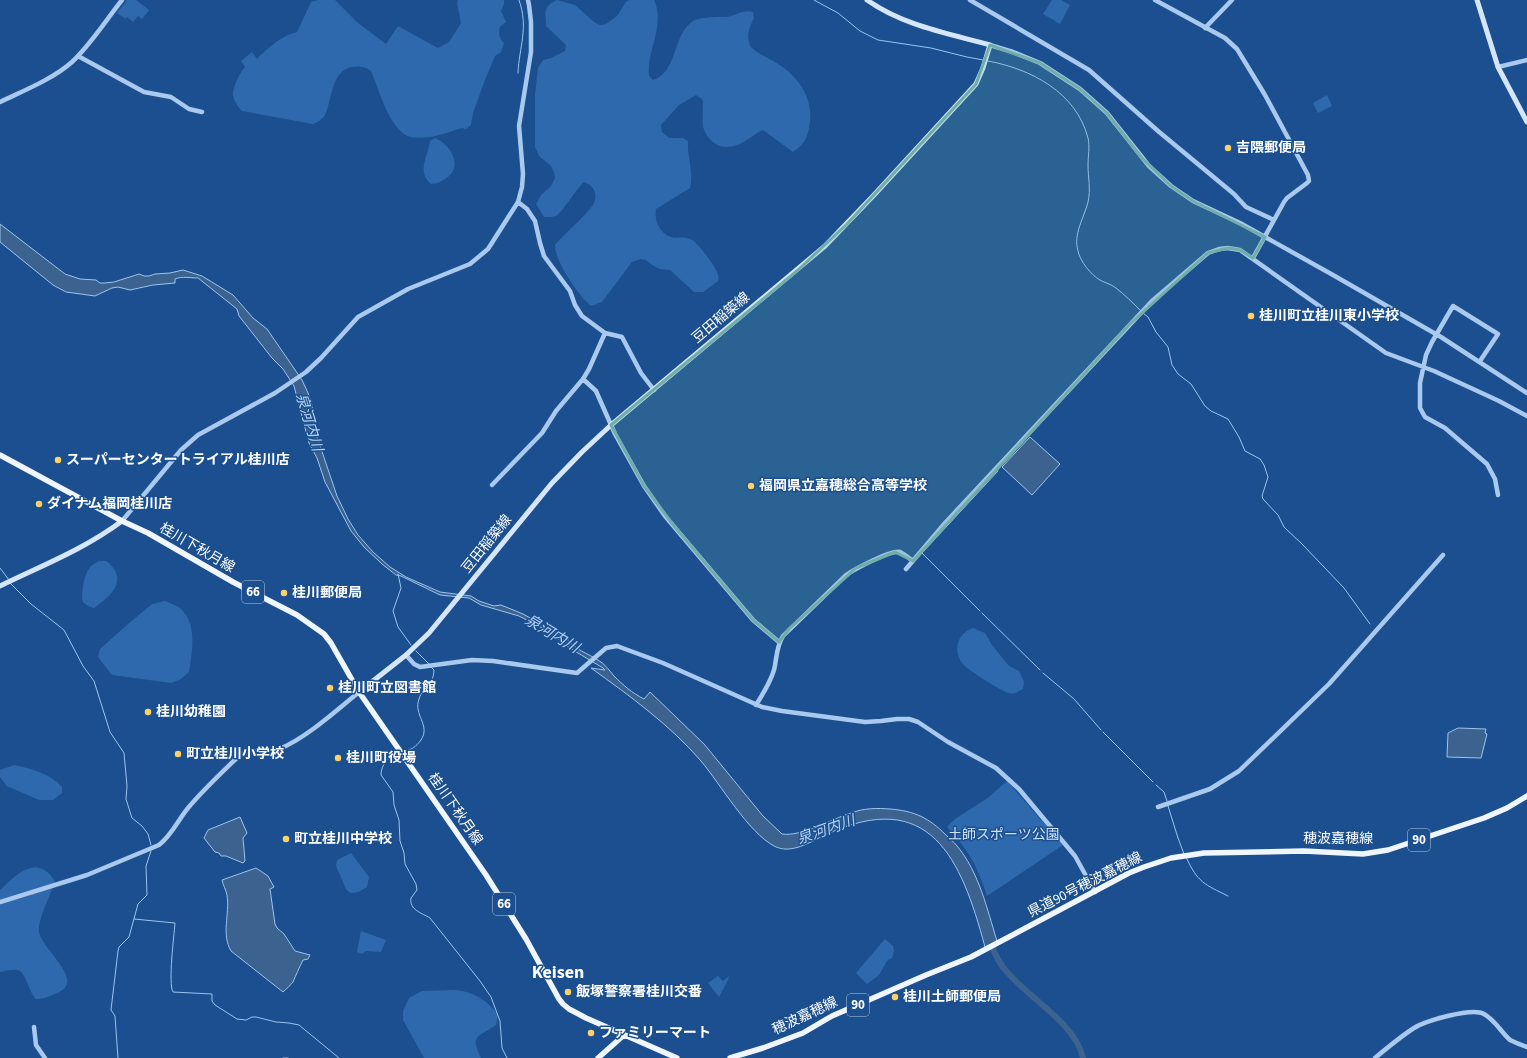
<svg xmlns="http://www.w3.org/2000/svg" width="1527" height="1058" font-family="'Source Sans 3','Noto Sans JP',sans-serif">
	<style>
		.green { fill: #2e69ad }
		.water { fill: #3c6290; stroke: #9cc4f0 }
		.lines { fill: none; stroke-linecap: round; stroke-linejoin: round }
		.stream { stroke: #9cc4f0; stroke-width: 1 }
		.river { stroke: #3c6290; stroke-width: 6 }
		.tertiary { stroke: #a9c9ee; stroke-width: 4.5 }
		.secondary { stroke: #d6e6fa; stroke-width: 5 }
		.primary { stroke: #f0f6ff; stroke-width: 5.5 }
		.marked { fill: #6fada8; fill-opacity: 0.2; stroke: #6fada8; stroke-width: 3; stroke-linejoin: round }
		.poi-dot { fill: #ffd166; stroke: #1b4f8f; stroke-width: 1.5 }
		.labels { text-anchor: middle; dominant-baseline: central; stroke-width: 3; stroke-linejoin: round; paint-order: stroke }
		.shield { fill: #1b4f8f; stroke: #bbcadd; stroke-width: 1 }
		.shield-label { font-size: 13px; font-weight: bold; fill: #fff }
		.poi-label { font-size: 14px; font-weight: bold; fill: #fff; stroke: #1b4f8f; text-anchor: start }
		.street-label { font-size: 14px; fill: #fff; stroke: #1b4f8f }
		.park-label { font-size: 14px; fill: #cfe3fa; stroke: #1b4f8f }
		.water-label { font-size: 15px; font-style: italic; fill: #b5d3f5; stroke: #1b4f8f }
		.district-label { font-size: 18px; font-weight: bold; fill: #fff; stroke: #1b4f8f }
	</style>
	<rect width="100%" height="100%" fill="#1b4f8f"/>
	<path class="green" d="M127 0H136L149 10 142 19 138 16 133 22 127 17 126 19 117 13Z
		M319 0H335L358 23 386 44 398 26 438 48 449 42 461 23 457 3 458 0H504V4L501 11 506 22 500 27C498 34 499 38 504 43L501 52 495 56 485 80 473 113 471 125 466 129 462 128C451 131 440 136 429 137 424 138 415 138 410 137 389 130 379 89 371 71 364 66 359 66 351 67 331 72 332 100 325 115 323 119 318 122 313 124L242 111C238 107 233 100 233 94 233 87 240 72 245 67L241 61 252 52 257 59C269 47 281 36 297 32L311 2Z
		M557 0 575 5 594 22 600 25 606 24 617 16 626 2 629 0H654C666 25 646 51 649 76L653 80C678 72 672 35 693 21 699 17 719 17 726 17 736 16 743 9 753 12L754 18C750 26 745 37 751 47 756 53 768 58 775 62 796 74 813 96 810 121 808 137 806 143 793 152L763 130C755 133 754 136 747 140 734 148 719 151 709 138 706 135 704 130 703 127 702 119 703 110 703 102L702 99 696 95 679 105 661 125 662 132 669 138H683L688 141C687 158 694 171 690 188L656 209C655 216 656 222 659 227 671 245 679 233 692 240 698 243 717 268 718 275 719 277 718 279 718 281L703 292H694L670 270 660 269 652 265 646 260 640 259 632 262 602 302 591 306C578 295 555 262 555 245 564 234 589 213 594 203 598 193 593 185 584 182 576 189 562 213 556 216 553 217 548 217 544 217L536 204 541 195 551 186 555 178 554 172 551 166 539 156 535 147V95L538 68 543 60 551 58 565 51 566 45 546 26C546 12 542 7 557 0Z
		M1052 0H1061L1070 5 1060 24 1043 14Z
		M1327 95 1332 106 1318 113 1313 103Z
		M435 138C450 144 463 165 448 177 442 181 438 184 431 184 416 171 428 157 430 141Z
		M98 561H106C129 578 113 595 94 608 91 607 85 605 83 602 80 594 85 573 90 567 92 565 96 563 98 561Z
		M165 601C170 603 176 605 180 608 198 624 192 652 189 672L181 679 171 683 112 675 98 657 100 649 128 624 152 604Z
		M973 628 985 633 992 645 1009 666 1019 671 1024 682 1023 689C1019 691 1014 695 1009 693 1001 691 973 673 966 667 952 655 955 634 973 628Z
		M14 765C30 768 51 774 62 787V793L53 800H39L7 786 0 777V770Z
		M1007 781 1063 845 987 896C977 865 969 851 947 827L955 819 989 797Z
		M351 853 369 877 367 887C361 891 351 897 346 889L336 866 337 860Z
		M35 867C46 869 50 873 55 882 51 893 37 922 39 932 42 950 87 981 57 993 50 996 44 999 36 999 29 993 26 971 17 970 12 969 5 971 0 972V890C12 879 19 870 35 867Z
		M361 931 386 940 381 952 366 951 362 954 357 952Z
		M885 939 893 946 894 951 892 958 887 961 879 975 867 984 856 973Z
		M718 976 723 981 729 976 728 980 719 997 708 983Z
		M454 990C473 991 487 1000 498 1015L496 1025C477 1038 470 1035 481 1058H424L403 1020V1011L409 998 422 991Z"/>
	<path class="water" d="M0 224 65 274 80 279 96 280 100 283H104L114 282 139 274 144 276H149L155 274 170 273 183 270 202 276 233 295 253 318 267 329 302 380 308 393 312 405 314 428 337 496 348 519 358 535 373 552 390 567 406 577 440 592 471 596 479 601 494 606 501 605 523 614 568 639C575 650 587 653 598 660 605 664 609 670 614 676 623 685 632 693 644 699L650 692 704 744 763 816 782 834C801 837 832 819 851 813 864 808 877 808 890 809 915 811 929 818 946 835 950 839 954 842 957 846 979 872 987 909 997 941L985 947C961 858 930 786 825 835 810 842 791 855 774 846 748 832 721 785 701 761 670 725 630 696 591 668L605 670 603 668 568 647 550 632 519 616 481 605 469 598 440 595 401 576 396 575 382 564 364 547 351 531 325 482 317 458 309 443 294 386 283 369 272 358 239 316 237 309 198 278C190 278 182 276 175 279V283L153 285 130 290 118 287 112 288 95 296 66 292 53 285 0 242Z
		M1030 437 1060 464 1032 495 1002 467Z
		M1458 728 1486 729 1485 733 1487 734 1481 758 1447 757 1448 733Z
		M240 817 247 833 243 838 245 861 243 863 226 856H221L219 853 215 852 204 838 208 830Z
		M256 868 268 876 274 887 270 889 275 924 277 928 284 934 295 951 310 955 308 959 303 960C299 968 296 975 293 982 291 985 286 989 283 992L231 951C221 934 230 914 227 895 226 890 223 885 222 880Z"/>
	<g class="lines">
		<path class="stream" d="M814 0 838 13 860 31 878 40 931 48 967 57 983 60
			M988 61C1031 69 1076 92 1088 138 1090 147 1088 156 1088 165 1088 178 1091 189 1088 202 1084 218 1073 234 1078 251 1080 261 1091 275 1100 280 1105 283 1111 284 1116 288 1125 295 1133 303 1141 311
			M518 73C519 47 529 28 519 0
			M1143 313 1148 317 1156 332 1168 347 1172 365 1178 374 1191 384 1205 406 1211 411 1228 419 1239 437 1245 451 1260 459 1264 465 1268 477 1262 496 1263 499 1278 515 1284 527 1302 544 1344 588 1370 624
			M0 568 9 580
			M398 574 401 588 393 611 398 627 411 645
			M10 583 31 604 64 630 83 666 94 681 110 732 124 753 127 786 126 799 131 815 132 818 142 826 148 834 151 845
			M980 611 922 553 998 471
			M982 613 1040 670
			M416 651 429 664
			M1043 673 1074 699 1101 730
			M1103 732 1153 782
			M404 752C412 749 416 747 421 740 431 725 413 715 419 699 423 686 433 688 434 670L431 667
			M399 753C389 756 381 764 381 775L393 792 394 805 399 820 400 841 404 853 405 864 416 884 417 890 411 898C409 910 422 913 430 918L480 981 491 997 500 1021 502 1048 507 1058
			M1156 785 1164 792 1167 801
			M1168 806 1178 838 1184 854
			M1186 857C1198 883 1204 884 1228 896
			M134 919 175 923C174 936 168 983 173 992L212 994V1001L215 1005 237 1019 246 1020 252 1017H256L276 1022 289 1023 299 1025 339 1058
			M118 1058 115 1016 111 1010 118 951 119 947 129 937 138 904 147 895 146 866 151 851
			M283 1058H288"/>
		<path class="river" d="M990 941C994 953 999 964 1008 973 1029 998 1076 1024 1083 1058"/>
		<path class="tertiary" d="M970 0 1089 70 1158 131 1234 194 1246 207 1274 220
			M1155 0 1225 38 1237 49 1265 95 1308 175 1309 181 1307 183 1287 198 1284 202 1253 258
			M1205 28 1232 0
			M990 45 1013 52 1040 63 1080 89 1107 113 1149 166 1171 186 1193 201 1240 223 1333 275 1441 337 1527 393
			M78 56 144 92 171 97 189 109 202 112
			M1498 67 1527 60
			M0 102C23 91 53 79 72 62 91 44 106 20 122 0
			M518 202 527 209 535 221 540 243 544 256 570 291 575 305 582 316 605 333 622 337 641 373 654 390
			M1480 361 1498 334 1453 306 1432 342 1426 355 1420 383V408L1425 417 1445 428 1487 464 1495 479 1498 495
			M583 379 596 391 615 434 644 486 665 516 753 620 779 642
			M492 485 542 433 556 411 583 379 589 369 605 333
			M122 521 181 450 198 435 275 393 306 372 321 358 358 317 408 289 470 264 488 249 518 202 522 187 523 174 519 126 531 52V22L529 5 528 0
			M906 569 945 523 1152 301 1208 253 1219 249 1228 248 1240 250 1386 353 1434 371 1499 401 1527 416
			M406 655 414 664 420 667 472 660 493 661 577 673 606 648 617 646 663 663 762 707 782 711 865 722 881 721 897 719H909L918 722 948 742 996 768 1019 789 1075 856 1095 892
			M756 705C763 694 770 683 774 670 777 658 776 647 783 636L846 575C855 569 890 550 900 552 904 554 909 558 913 561
			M1158 807 1210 789 1239 771 1329 684 1443 555
			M0 902 87 875 159 845C172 835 178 820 188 808 204 789 222 772 240 755 251 749 266 754 279 749 305 739 337 710 359 692
			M34 1027 36 1045 45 1058
			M1375 1058C1387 1048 1400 1037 1414 1028 1425 1021 1472 1007 1484 1014 1495 1020 1501 1032 1510 1040 1516 1043 1521 1045 1527 1047"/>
		<path class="secondary" d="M1477 0 1498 67 1527 122
			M0 586C43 565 83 550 122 521
			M359 692 406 655 429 633 552 483 582 452 611 425 825 246 874 195 976 84 983 68 990 45C947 33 904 26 867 0"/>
		<path class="primary" d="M0 455 122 521 148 533 233 582 297 615 324 634 331 643 359 692 486 875 526 939 559 999 563 1004 569 1009 586 1018 677 1058
			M598 1058 624 1035
			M730 1058 763 1048 803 1033 832 1016 926 975 971 957 1129 873 1144 867 1171 858 1204 853 1304 851 1363 854 1388 850 1484 818 1507 808 1527 796"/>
	</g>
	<path class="marked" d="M990 45 1040 63 1080 89 1107 113 1142 158 1171 186 1193 201 1265 237 1253 258 1240 250 1228 248 1208 253 1130 324 913 561 895 552 856 568 790 628 779 642 753 620 674 526 644 486 611 425 798 270 847 224 976 84Z"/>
	<g class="poi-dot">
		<circle cx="1228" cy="148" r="4"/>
		<circle cx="1251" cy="316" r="4"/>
		<circle cx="58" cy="460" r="4"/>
		<circle cx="751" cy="486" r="4"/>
		<circle cx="39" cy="504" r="4"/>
		<circle cx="284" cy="593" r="4"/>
		<circle cx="330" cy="688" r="4"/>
		<circle cx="148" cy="712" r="4"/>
		<circle cx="178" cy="754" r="4"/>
		<circle cx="338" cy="758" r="4"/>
		<circle cx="286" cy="839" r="4"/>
		<circle cx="568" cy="992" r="4"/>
		<circle cx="895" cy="997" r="4"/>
		<circle cx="591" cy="1033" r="4"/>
	</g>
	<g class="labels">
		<g class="shield">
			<rect x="242" y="581" width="22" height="22" rx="3"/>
			<rect x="1408" y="829" width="22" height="22" rx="3"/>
			<rect x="493" y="893" width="22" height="22" rx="3"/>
			<rect x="847" y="994" width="22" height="22" rx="3"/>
		</g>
		<g class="shield-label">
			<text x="253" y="592">66</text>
			<text x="1419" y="840">90</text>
			<text x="504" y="904">66</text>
			<text x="858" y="1005">90</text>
		</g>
		<g class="poi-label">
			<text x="1236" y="148">吉隈郵便局</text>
			<text x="1259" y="316">桂川町立桂川東小学校</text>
			<text x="66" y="460">スーパーセンタートライアル桂川店</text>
			<text x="759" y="486">福岡県立嘉穂総合高等学校</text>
			<text x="47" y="504">ダイナム福岡桂川店</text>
			<text x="292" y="593">桂川郵便局</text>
			<text x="338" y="688">桂川町立図書館</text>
			<text x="156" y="712">桂川幼稚園</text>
			<text x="186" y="754">町立桂川小学校</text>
			<text x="346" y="758">桂川町役場</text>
			<text x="294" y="839">町立桂川中学校</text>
			<text x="576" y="992">飯塚警察署桂川交番</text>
			<text x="903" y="997">桂川土師郵便局</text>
			<text x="599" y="1033">ファミリーマート</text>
		</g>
		<g class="street-label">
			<text transform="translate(721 318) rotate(-40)">豆田稲築線</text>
			<text transform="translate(487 544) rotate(-51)">豆田稲築線</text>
			<text transform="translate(197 548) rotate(30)">桂川下秋月線</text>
			<text transform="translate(455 809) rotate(55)">桂川下秋月線</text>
			<text x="1338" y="839">穂波嘉穂線</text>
			<text transform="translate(1085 885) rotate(-27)">県道90号穂波嘉穂線</text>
			<text transform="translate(805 1016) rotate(-25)">穂波嘉穂線</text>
		</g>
		<g class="park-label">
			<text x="1004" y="835">土師スポーツ公園</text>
		</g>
		<g class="water-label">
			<text transform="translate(309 422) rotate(73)">泉河内川</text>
			<text transform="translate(552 634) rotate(31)">泉河内川</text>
			<text transform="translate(826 830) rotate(-19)">泉河内川</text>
		</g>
		<g class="district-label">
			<text x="558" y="972">Keisen</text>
		</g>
	</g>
</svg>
